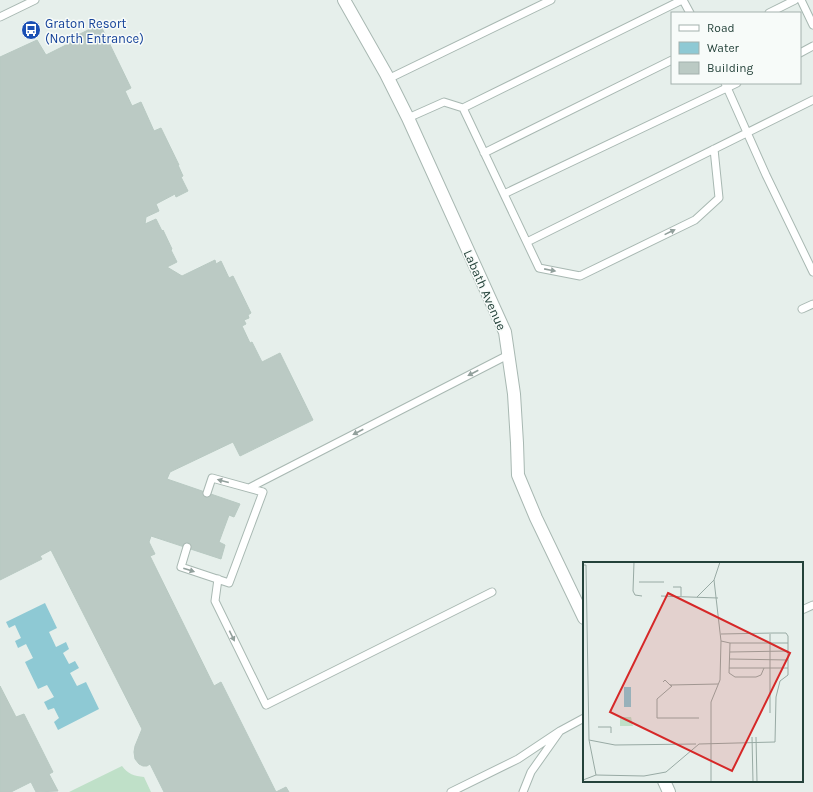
<svg xmlns="http://www.w3.org/2000/svg" width="813" height="792" font-family="Karla,sans-serif">
	<style>
		.green { fill: #bfe0c8 }
		.water { fill: #8ec9d4 }
		.building { fill: #bbcac4; stroke: #b8c9c2 }
		.lines { fill: none; stroke-linecap: round; stroke-linejoin: round }
		.service-casing { stroke: #a8b8b2; stroke-width: 9 }
		.minor-casing { stroke: #a8b8b2; stroke-width: 14 }
		.service { stroke: #fff; stroke-width: 7 }
		.minor { stroke: #fff; stroke-width: 12 }
		.oneway { fill: #92a09c }
		.labels { text-anchor: middle; dominant-baseline: central; stroke-width: 3; stroke-linejoin: round; paint-order: stroke }
		.transit-label { font-size: 13px; fill: #164399; stroke: #f7fbf9; text-anchor: start }
		.street-label { font-size: 13px; fill: #24423a; stroke: #f7fbf9 }
		.inset-road { fill: none; stroke: #98aaa4; stroke-width: 1 }
		.view { fill: #d62828; fill-opacity: 0.15; stroke: #d62828; stroke-width: 2 }
		.inset-edge { fill: none; stroke: #24423a; stroke-width: 2 }
	</style>
	<rect width="100%" height="100%" fill="#e6efeb"/>
	<path class="green" d="M122 766C128 774 134 776 144 777L151 792H69Z"/>
	<path class="water" d="M45 603 57 628 49 632 56 647 66 642 69 649 63 653 69 664 75 661 79 668 70 673 77 686 86 682 99 709 58 730 54 722 59 718 54 708 48 710 44 702 54 697 47 685 38 689 25 662 33 658 26 644 18 648 15 641 21 638 15 625 9 628 6 622Z"/>
	<path class="building" d="M100 24 131 88 125 91 132 106 141 102 154 131 161 128 179 165H178L183 176 181 177 188 191 176 197 175 194 156 204 159 211 146 217 145 224 156 219 162 231 163 230 172 249 171 250 177 262 167 267 182 276 215 260 216 264 221 261 229 278 233 276 251 313 248 315 249 318 244 320 246 324 242 326 250 343 252 342 262 362 280 353 313 420 240 456 233 442 170 472 167 479 240 504 234 517 229 515 219 542 225 545 221 559 151 536 149 542 155 554 150 556 214 686 221 682 276 792 286 787 289 792H164L150 764 147 766H143L139 764 135 759 134 752 135 746 142 729 51 550 40 556 42 559 0 580V57L37 40 46 55 78 39 76 36Z
		M0 686 16 717 24 714 53 772 49 774 58 791 36 792 31 782 11 792H0Z"/>
	<g class="lines">
		<g class="service-casing">
			<path id="service" d="M683 0 690 13
				M801 0 813 25
				M769 13 795 0
				M0 17 35 0
				M800 53 813 46
				M388 79 551 0
				M725 83 766 175 813 272
				M463 108 539 268 580 276 695 220 719 198 714 149
				M408 118 444 102 463 108 682 0
				M484 153 672 60
				M504 194 737 83
				M527 242 813 100
				M802 309 813 304
				M249 488 508 355
				M187 547 181 567 229 583 263 492 212 478 207 493
				M218 579 215 601 266 705 492 592
				M802 610 813 605
				M451 792 518 759 560 731
				M523 792 531 772 560 731 584 718"/>
		</g>
		<g class="minor-casing">
			<path id="minor" d="M344 0 386 74 408 118 505 332 514 394 517 443 518 475 536 518 584 618
				M664 781 669 792"/>
		</g>
		<use href="#service" class="service"/>
		<use href="#minor" class="minor"/>
	</g>
	<defs><path id="oneway-solid" d="M-6-.8H1V-3.2L6.5 0L1 3.2V.8H-6Z"/></defs>
	<g class="oneway">
		<use href="#oneway-solid" transform="translate(670 232) rotate(-26)"/>
		<use href="#oneway-solid" transform="translate(550 270) rotate(11)"/>
		<use href="#oneway-solid" transform="translate(473 373) rotate(153)"/>
		<use href="#oneway-solid" transform="translate(358 432) rotate(153)"/>
		<use href="#oneway-solid" transform="translate(223 481) rotate(-165)"/>
		<use href="#oneway-solid" transform="translate(189 570) rotate(18)"/>
		<use href="#oneway-solid" transform="translate(232 636) rotate(64)"/>
	</g>
	<defs>
		<g id="bus-disc" transform="scale(1)"><circle r="9.5" fill="#1a4fb4" stroke="#f7fbf9"/><path d="M-5-6H5V4H4V6H2V4H-2V6H-4V4H-5ZM-3.5-4V0h7V-4ZM-3.5 1.2v1.5H-2V1.2ZM2 1.2v1.5H3.5V1.2Z" fill="#fff"/></g>
	</defs>
	<g fill-rule="evenodd">
		<use href="#bus-disc" x="31" y="30"/>
	</g>
	<g class="labels">
		<g class="transit-label">
			<text x="45" y="23">Graton Resort<tspan x="45" dy="15">(North Entrance)</tspan></text>
		</g>
		<g class="street-label">
			<text transform="translate(485 290) rotate(66)">Labath Avenue</text>
		</g>
	</g>
	<g transform="translate(583 562)">
		<rect width="220" height="220" fill="#e6efeb"/>
		<path d="M37 155H48L50 164H37Z" fill="#bfe0c8"/>
		<path d="M41 125H48V145H41Z" fill="#8ec9d4"/>
		<path class="inset-road" d="M51 0 50 29 52 33 59 34M0 3H3L6 178 13 213 61 214 83 210 116 182 192 180 193 135 197 119 205 113V74L203 71H191L138 72M56 20H81M90 25H98V34M78 34 135 36M114 35 131 18M187 72V151M138 79 147 81H205M147 81 146 111 152 115H173L178 113 181 106M147 90 205 89M147 97 205 98M146 106H205M80 120 82 118 87 123 135 122M87 123 89 124 74 137V156H116M15 165H28V171M169 175 170 220M173 175 174 220M6 178 32 183 113 182M0 218 13 213M128 220V140L137 118 138 79 131 18 137 0"/>
		<path class="view" d="M85 31 207 91 149 209 27 150Z"/>
		<rect width="220" height="220" class="inset-edge"/>
	</g>
	<rect x="671" y="12" width="130" height="72" fill="#f7fbf9" stroke="#a3b1ad"/>
	<rect x="679" y="25" width="20" height="6" fill="#ffffff" stroke="#a3b1ad"/>
	<text x="707" y="32" font-size="12" fill="#24423a">Road</text>
	<rect x="679" y="42" width="20" height="12" fill="#8ec9d4" stroke="#a3b1ad"/>
	<text x="707" y="52" font-size="12" fill="#24423a">Water</text>
	<rect x="679" y="62" width="20" height="12" fill="#bbcac4" stroke="#a3b1ad"/>
	<text x="707" y="72" font-size="12" fill="#24423a">Building</text>
</svg>
